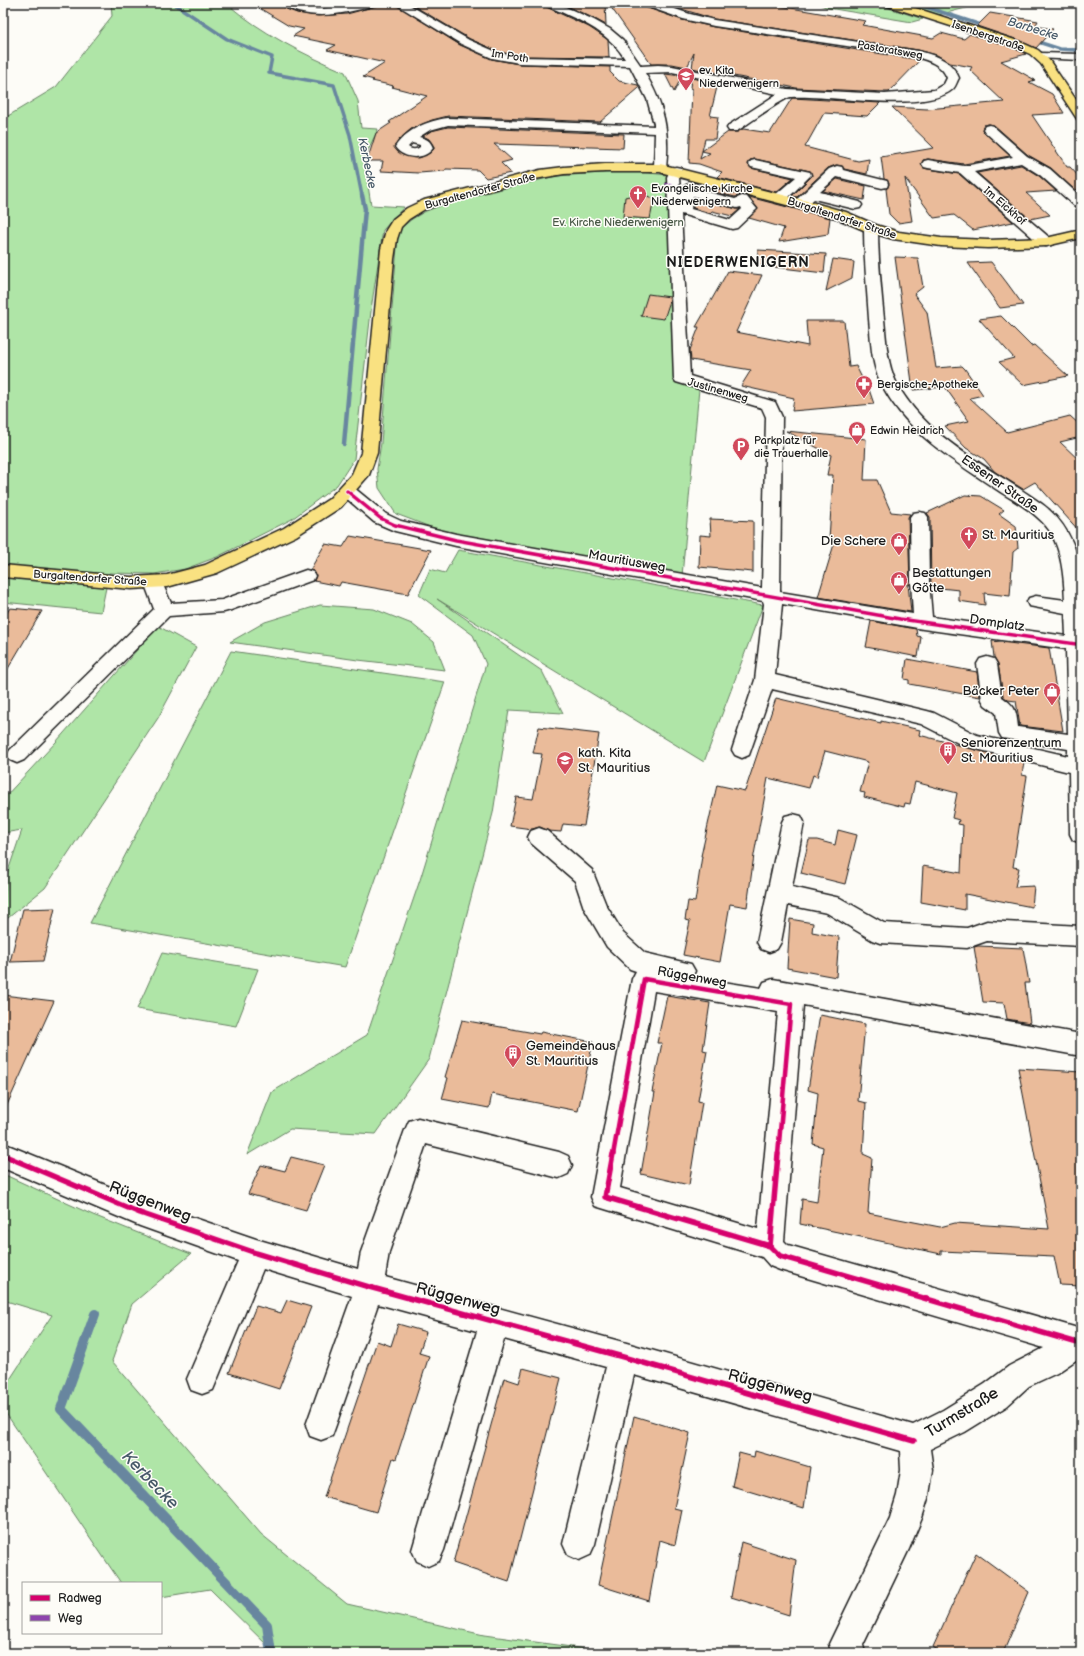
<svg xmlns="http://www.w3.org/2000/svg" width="1084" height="1656" font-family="'Balsamiq Sans',sans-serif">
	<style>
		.green { fill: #afe5a7; stroke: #668062 }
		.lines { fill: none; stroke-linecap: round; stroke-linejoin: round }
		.stream-far2 { stroke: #67869f; stroke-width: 3.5 }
		.stream-far1 { stroke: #67869f; stroke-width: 4.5 }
		.stream { stroke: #67869f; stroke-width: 10 }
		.building { fill: #eabb9a; stroke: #1c1c1c }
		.minor-casing { stroke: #1c1c1c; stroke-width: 3 }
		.major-casing { stroke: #1c1c1c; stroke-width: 3 }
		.minor { fill: #fdfcf7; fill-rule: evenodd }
		.major { fill: #f9e181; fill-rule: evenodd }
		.quiet { stroke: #8e44ad; stroke-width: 1.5; stroke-dasharray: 3 1.5; stroke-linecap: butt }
		.cycleway-far2-casing { stroke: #fdfcf7; stroke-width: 5.5 }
		.cycleway-far1-casing { stroke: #fdfcf7; stroke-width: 7 }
		.cycleway-casing { stroke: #fdfcf7; stroke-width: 8 }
		.cycleway-far2 { stroke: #d6006c; stroke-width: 3.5 }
		.cycleway-far1 { stroke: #d6006c; stroke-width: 4.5 }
		.cycleway { stroke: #d6006c; stroke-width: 5.5 }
		.labels { text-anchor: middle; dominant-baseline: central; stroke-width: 3; stroke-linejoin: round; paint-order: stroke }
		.far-street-label { font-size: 11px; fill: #1c1c1c; stroke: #fdfcf7 }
		.far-poi-label { font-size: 11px; fill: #1c1c1c; stroke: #fdfcf7; text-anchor: start }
		.far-park-label { font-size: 11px; fill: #485846; stroke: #fdfcf7 }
		.far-water-label { font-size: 12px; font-style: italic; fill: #485a69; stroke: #fdfcf7 }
		.street-label { font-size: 13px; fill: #1c1c1c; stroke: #fdfcf7 }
		.poi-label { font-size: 13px; fill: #1c1c1c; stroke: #fdfcf7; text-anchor: start }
		.far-district-label { font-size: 14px; font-weight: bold; letter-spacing: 1px; fill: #1c1c1c; stroke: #fdfcf7 }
		.near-street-label { font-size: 16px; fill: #1c1c1c; stroke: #fdfcf7 }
		.near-water-label { font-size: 17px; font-style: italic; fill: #485a69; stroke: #fdfcf7 }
	</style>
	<rect width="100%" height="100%" fill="#fdfcf7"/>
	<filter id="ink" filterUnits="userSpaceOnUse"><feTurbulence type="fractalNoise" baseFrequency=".025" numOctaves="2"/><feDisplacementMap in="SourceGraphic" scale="8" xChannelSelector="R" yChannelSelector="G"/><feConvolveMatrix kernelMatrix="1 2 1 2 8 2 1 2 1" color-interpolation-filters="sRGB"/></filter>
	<g filter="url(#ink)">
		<path class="green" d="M111 3H226C260 32 304 55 345 72L358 101 361 128 378 129 364 159 371 205 404 207 383 230 372 303 354 459 337 485 292 519 217 557 185 569 154 574 109 573 101 612 3 602V119L56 87 112 16Z
			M816 3H873L923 19 912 22 828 8Z
			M898 3H986L938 15Z
			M632 171 667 175 674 382 699 389 682 576 449 534 396 514 379 488 377 469 381 443 398 235 402 227 412 219 424 212 452 201 556 176Z
			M458 550 763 605 704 762 437 599 542 671 563 713 509 710 493 813 429 1059 376 1134 290 1129 247 1155 272 1092 367 1035 420 880 486 664 473 635 419 595 430 569 445 573Z
			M320 605 374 609 412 624 434 642 445 670 358 660 230 642 265 622Z
			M158 626 196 647 158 718 45 888 3 922 7 874 22 830 3 833V799L56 742Z
			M231 651 445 682 345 967 90 923Z
			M162 953 258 969 236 1026 137 1009Z
			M3 1174 93 1215 191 1254 132 1304 112 1361 261 1534 347 1604 484 1635 615 1653H275L210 1589 161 1597V1583H121L3 1409V1390L52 1315 3 1300Z"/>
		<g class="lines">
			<path class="stream-far2" d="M173 3 227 39 272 57 269 73 334 85 350 135 362 196
				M914 3 987 27
				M1032 40 1060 49 1078 50"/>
			<path class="stream-far1" d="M344 444 365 209 362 195"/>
			<path class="stream" d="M95 1314 61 1409 267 1625 271 1653"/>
		</g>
		<path class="building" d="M251 3H281L286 9 297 13 318 16 347 14 376 6 378 3H393L460 45 491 59 519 64 610 67V72L619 81 638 85 639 88 600 122 448 116 432 120 411 129 399 140 394 147 403 155 419 158 430 153 434 149 433 145 429 139 423 136 431 131 448 127 624 134 623 148 494 144 512 160 501 163 511 173 486 178 478 170 446 169 445 171 419 173 381 171 383 161H367L376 133 391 123 389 122 427 96 392 87 394 86 372 81 374 80 363 77 385 63 327 50 336 45 293 36 304 29 289 26Z
			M299 3H351L318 7Z
			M409 3H543L544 6 589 27 608 40 609 57 519 56 499 52 470 39Z
			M561 3H605L606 25 595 19Z
			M608 3H641L642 6 682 20 714 27 920 60 889 92H885L796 88 692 68 694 53 687 67 672 64H651Z
			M662 3H762L866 21 862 25 933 38 941 33 964 39 970 34 1009 46 1026 54 1001 61 1035 80 1029 82 1052 94 1064 113 1032 115 1067 167H1070L1081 179V189L1075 190 1051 168 1028 155 994 125 989 124 984 125 982 130 1010 156 964 164 928 159 923 160 921 165 924 168 928 169 959 174 1013 222 973 230 954 215 934 218 905 178 912 221 898 223 889 214 886 189 888 187 889 184 887 180 884 179 881 157 934 148 892 107 927 109 1004 102 970 70 972 67 950 63 937 55 918 50 714 19Z
			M990 13 1038 21 1035 26 1053 29 1036 48 1018 40 977 26Z
			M665 74 682 76 674 92Z
			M691 78 718 83 710 116 718 117 715 139H705L700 159 710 153 702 151 728 132H737L743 129 770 133 792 98 880 103 867 116 824 113 805 147 858 161 869 159 867 174 844 169 842 166 836 165 828 168 797 197 792 196 812 176 810 171 755 159 750 160 748 165 751 168 793 178 776 192 717 177 722 172 699 164 689 163 692 89 690 88Z
			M1021 165 1039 176 1056 191 1026 193 1050 215 1030 219 977 173Z
			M837 179 866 186 864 200 823 191Z
			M707 186 741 195 735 197 703 189Z
			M637 194H643L654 199 650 219 623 217 625 197Z
			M749 197 830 218 828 234 779 242 784 228 749 218 758 209Z
			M694 198 737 209H740L732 216 712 211 710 213 693 208Z
			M758 250 826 254 824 273 757 265Z
			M895 257 918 258 923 287 914 294 927 312 936 368 962 366 965 369 983 395 970 398 1007 432 1070 416 1081 426V437L1060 442 1081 462V533L1035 482 1023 489 995 472 984 459 966 448 945 426 969 421 945 387 913 390Z
			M833 259 854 262 852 278 826 291Z
			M991 262 1007 283 1023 305 1000 308 968 263Z
			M728 271 762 275 736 332 808 346 806 321H844L849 367 856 366 862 378H865L874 404 792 411 794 398 741 386 751 370 691 360 690 350 699 327H696Z
			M648 294 670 297V301L664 319 641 316Z
			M1001 316 1031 346 1034 345 1068 376 1023 385 999 362 1014 358 979 319Z
			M786 431 866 439 864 480H877L891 512 910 514 908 517 910 585 908 584 911 612 818 597 835 541 829 540 833 475H827L831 455Z
			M965 495 981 496 1004 510 999 514 1016 526 1018 548 1013 552 1010 596 984 593 985 605 959 601V590L931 587 930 517 927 513Z
			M710 519 753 521V572L699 567 700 535 711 536Z
			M350 536 431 550 408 594 341 582 339 586 314 581 316 575 314 571 310 570 325 544 343 547Z
			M10 608 42 611 3 677V619Z
			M871 621 916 629 917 636 921 637 918 657 866 647Z
			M992 641 1049 648 1063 731 1020 726 1016 701 1008 700 1003 696 998 664 994 657Z
			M907 659 977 672 980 697 909 684V680L904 679Z
			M776 698 881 723V721L920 730 919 735 1024 762 1022 775 1027 776 1013 867 1019 868 1015 887 1034 886 1032 907 965 894V910L921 902 923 866 961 873 963 825 958 824 959 820 952 818 957 793 915 782 910 804 905 803 904 807 864 797 865 793 860 792 868 762 825 751 817 777 813 775 809 788 768 778 754 855 747 907 730 904 720 962 683 955 690 921 685 920 688 901 695 902 702 856H701L717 785 745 791Z
			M539 727 599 734 584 826 563 824 561 832 549 831 540 827 532 829 510 826 516 797 533 799 542 754 533 753Z
			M838 830 857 835 845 884 801 873 809 840H817L835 845Z
			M55 908 43 961 10 962 23 909Z
			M790 919 813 923 812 932 839 937 836 977 787 968Z
			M978 946 1023 948 1029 983H1025L1030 1023 1007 1019 1004 1003 983 1002 974 947Z
			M3 995 54 1001 3 1114Z
			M667 996 710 1003 703 1050 707 1051 698 1101 702 1102 689 1185 641 1174 655 1092H652L662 1043H657Z
			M820 1015 865 1024 858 1101 866 1103 863 1154 872 1158 868 1213 940 1227 955 1223 1049 1229 1018 1068 1081 1072V1286L1060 1285 1054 1256 941 1251V1254L800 1224 802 1199 817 1202 823 1147 813 1144 818 1093 808 1090Z
			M462 1020 540 1034 541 1032 593 1042 578 1111 492 1094 489 1108 442 1099 448 1078 445 1077Z
			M291 1157 324 1165 306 1210 248 1194 261 1165 285 1171Z
			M287 1300 311 1307 279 1389 229 1373 256 1306 281 1313Z
			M398 1324 426 1332 419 1353 429 1356 396 1459 393 1458 376 1512 324 1497 377 1341 391 1346Z
			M523 1368 561 1378 509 1582 453 1563 504 1378 519 1383Z
			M634 1416 690 1433 674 1508 682 1510 675 1545 660 1540 649 1601 598 1585Z
			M755 1451 810 1467 804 1508 732 1486 739 1453 754 1457Z
			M741 1542 796 1560 789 1615 731 1597Z
			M976 1553 1029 1592 1003 1653H942L933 1647Z"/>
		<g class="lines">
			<g class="minor-casing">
				<path id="minor" d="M282 3H295L309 8 318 9 339 7 359 3H377L376 5C350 12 325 19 298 12 293 10 285 8 282 3Z
					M394 3H406L469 40 499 53 519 57 625 59C607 29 576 19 545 5L544 3H557L594 20 610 29 623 40 641 66 658 65 672 66 787 89 885 94 934 90 944 84 947 78C942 64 927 60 913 56L714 26 683 19 643 5 642 3H657L690 14 714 20 918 51C935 55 952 60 959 78 957 81 956 86 953 89 925 114 828 94 791 97 785 97 746 125 737 131H729L727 128 729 125 777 94 672 72 645 73C664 105 670 131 666 168L665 171H655L654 168 655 133 448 125 430 130 419 137C427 139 430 140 433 148 424 161 403 159 395 147 407 129 427 121 448 118L654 126V124L647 99 630 66 519 63 492 58 461 44ZM412 143 420 145V147C416 150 412 150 408 147Z
					M1039 53 1081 54V60L1035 58 1033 56 1035 54Z
					M989 125 993 126 1027 156 1050 169 1081 197V208L1076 207 1040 175 1021 163 974 172 1051 239 1053 242 1051 245 1046 246 1041 245 960 173 928 168 924 167 922 164 924 161 928 160 964 166 1013 157 985 132 983 129 985 126Z
					M755 160 810 172 811 175 785 201H775L773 198 775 195 796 177 751 167 749 164 751 161Z
					M837 166 842 167 843 170 887 181 888 184 887 187 882 188 837 177 820 192 860 202 862 205 860 208 855 209 814 199 805 207H795L793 204 795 201 829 169Z
					M676 167 681 168 682 171 679 177 680 193C683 185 688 182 696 184L697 187 696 189 735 199 742 196 747 197 757 209 737 228 732 229 681 214 690 376 775 402 782 417 780 592 913 614 911 581 910 517 913 513 919 512 925 513 928 517 929 581 932 617 1066 636 1065 613 1029 606 1027 602 1029 598 1036 596 1065 600C1064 577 1062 550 1049 530 1038 514 1018 503 1002 493 956 462 905 433 880 381 871 362 871 339 869 319 867 289 864 258 864 228L866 225H876L878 228C878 259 881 289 884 319 886 340 887 363 896 382 926 439 992 468 1042 504 1065 521 1076 544 1081 572V843L1073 840 1070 834 1069 772 964 746 921 724 772 689 749 755 742 758 735 755 732 750 755 680 764 604 763 601 456 546 395 531 374 522 338 491 341 487 347 486 353 487 386 514 401 521 456 534 762 588 766 417 762 408 676 382 674 379 667 177 671 168ZM693 196 737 208 741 207 742 209 730 220 691 209ZM782 604 923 629 1066 649 1068 734 1018 727C1016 710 1016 707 1002 697L997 664 994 659 987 657 980 659 977 664 982 700 985 705 996 713 999 733 1002 738 1068 749V756L977 735 934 713 927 711 775 675Z
					M306 570 313 572 315 576 313 580 231 610 224 612 169 616 24 760 17 763 10 760 7 755 10 750 154 609 144 582 146 578 153 576 160 578 171 603 222 600Z
					M793 814 801 816 804 822 792 887 840 898 884 923 967 928 987 921 1081 926V946L987 941 967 948 880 943 872 940 827 913 788 905 781 942 777 949 769 952 761 949 757 942 782 822 785 816Z
					M539 828 547 831 592 870 606 905 623 933 645 953 691 964 695 971 692 977 761 988 764 982 773 979 1081 1034V1056L803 1005 784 1241 788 1245 1081 1329V1359L1079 1358 1057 1373 1029 1386 1007 1406 965 1432 930 1449 933 1470 929 1495 922 1518 909 1549 863 1645 865 1653H831L829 1644 890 1518 897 1495 901 1470 900 1451 634 1375 595 1544 590 1555 579 1560 568 1555 563 1544 606 1367 504 1339 444 1550 439 1561 428 1566 417 1561 412 1550 477 1331 378 1304 336 1425 332 1436 321 1440 310 1436 306 1425 352 1296 263 1269 213 1390 202 1394 191 1390 187 1379 238 1261 140 1226 3 1168V1143L142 1200 256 1239 358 1269 361 1252 405 1130 409 1121 418 1118 559 1152 568 1156 572 1165 568 1174 559 1178 426 1144 389 1252 385 1277 623 1342 913 1425 943 1410 985 1384 1009 1366 1044 1348 780 1270 770 1266 762 1257 595 1206 591 1197 632 979 636 971 630 969 607 947 584 908 575 881 531 843 528 837 531 831ZM654 991 778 1012 758 1229 620 1188Z"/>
			</g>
			<g class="major-casing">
				<path id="major" d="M884 3H900L1018 41 1038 50 1049 60 1081 107V120L1077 119 1041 64 1030 54 1010 45 885 5Z
					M605 164H660L811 202 846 212 876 225 899 232 941 238 988 240 1046 238 1081 230V238L1046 246 988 248 941 246 893 239 866 231 836 218 660 172H605L564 174 529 180 451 200 425 209 409 219 401 227 397 239 394 259 377 453 369 475 341 507 296 536 217 573 167 587 131 589 3 577V565L131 577 167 575 205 565 284 528 329 499 352 474 361 453 381 249 386 230 393 219 407 208 424 200 540 170 564 167Z"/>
			</g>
			<use href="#minor" class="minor"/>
			<use href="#major" class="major"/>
			<path class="quiet" d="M665 184H673
				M665 190 673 191"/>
			<g class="cycleway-far2-casing">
				<path id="cycleway-far2" d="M347 491 380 518 395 525 456 540 900 619 1076 644"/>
			</g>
			<g class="cycleway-far1-casing">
				<path id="cycleway-far1" d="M613 1155 644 979 791 1004 778 1155"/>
			</g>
			<g class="cycleway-casing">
				<path id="cycleway" d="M613 1154 605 1197 770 1246
					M3 1155 140 1213 256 1253 369 1287 623 1357 914 1441
					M770 1246 780 1256 1081 1344
					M770 1246 778 1154"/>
			</g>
			<use href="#cycleway-far2" class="cycleway-far2"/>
			<use href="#cycleway-far1" class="cycleway-far1"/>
			<use href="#cycleway" class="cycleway"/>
		</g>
	</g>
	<defs>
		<g id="school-pin" transform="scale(0.9)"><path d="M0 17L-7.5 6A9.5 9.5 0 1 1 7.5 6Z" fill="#d1495b" stroke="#fdfcf7"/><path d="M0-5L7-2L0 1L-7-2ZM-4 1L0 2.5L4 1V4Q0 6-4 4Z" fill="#fff"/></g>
		<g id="church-pin" transform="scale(0.9)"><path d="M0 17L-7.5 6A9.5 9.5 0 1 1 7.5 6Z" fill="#d1495b" stroke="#fdfcf7"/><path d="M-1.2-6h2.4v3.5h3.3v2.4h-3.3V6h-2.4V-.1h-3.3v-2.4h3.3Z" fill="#fff"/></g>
		<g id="pharmacy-pin" transform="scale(0.9)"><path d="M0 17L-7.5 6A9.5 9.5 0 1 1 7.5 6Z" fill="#d1495b" stroke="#fdfcf7"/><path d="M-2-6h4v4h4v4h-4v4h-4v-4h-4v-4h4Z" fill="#fff"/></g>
		<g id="shop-pin" transform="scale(0.9)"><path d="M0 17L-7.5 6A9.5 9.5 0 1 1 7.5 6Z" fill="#d1495b" stroke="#fdfcf7"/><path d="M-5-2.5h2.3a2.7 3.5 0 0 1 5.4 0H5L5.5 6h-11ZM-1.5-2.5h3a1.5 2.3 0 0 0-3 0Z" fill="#fff"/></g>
		<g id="parking-pin" transform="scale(0.9)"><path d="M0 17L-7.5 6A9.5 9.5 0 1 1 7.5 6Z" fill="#d1495b" stroke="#fdfcf7"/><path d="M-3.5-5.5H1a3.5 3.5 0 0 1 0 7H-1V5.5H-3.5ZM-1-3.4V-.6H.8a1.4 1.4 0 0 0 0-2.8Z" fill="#fff"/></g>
		<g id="building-pin" transform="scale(0.9)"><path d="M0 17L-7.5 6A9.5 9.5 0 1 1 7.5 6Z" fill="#d1495b" stroke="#fdfcf7"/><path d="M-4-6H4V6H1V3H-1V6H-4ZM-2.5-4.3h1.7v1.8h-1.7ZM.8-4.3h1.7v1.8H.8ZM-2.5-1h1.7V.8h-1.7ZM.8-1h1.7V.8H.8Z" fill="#fff"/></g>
	</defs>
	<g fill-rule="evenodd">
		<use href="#school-pin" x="686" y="76"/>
		<use href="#church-pin" x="638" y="194"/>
		<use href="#pharmacy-pin" x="864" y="384"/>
		<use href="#shop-pin" x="857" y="430"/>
		<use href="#parking-pin" x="741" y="446"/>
		<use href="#church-pin" x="969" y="535"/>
		<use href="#shop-pin" x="899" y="541"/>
		<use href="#shop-pin" x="899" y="580"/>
		<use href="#shop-pin" x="1052" y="691"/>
		<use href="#building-pin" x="948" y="750"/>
		<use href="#school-pin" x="565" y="760"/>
		<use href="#building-pin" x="513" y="1053"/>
	</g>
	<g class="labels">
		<g class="far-street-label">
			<text transform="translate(988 36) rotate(19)">Isenbergstraße</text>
			<text transform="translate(890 50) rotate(10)">Pastoratsweg</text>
			<text transform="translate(510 56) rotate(9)">Im Poth</text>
			<text transform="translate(480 191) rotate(-15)">Burgaltendorfer Straße</text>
			<text transform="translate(1005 206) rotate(41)">Im Eickhof</text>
			<text transform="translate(842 218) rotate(18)">Burgaltendorfer Straße</text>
			<text transform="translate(718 390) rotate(16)">Justinenweg</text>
			<text transform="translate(90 578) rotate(4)">Burgaltendorfer Straße</text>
		</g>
		<g class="far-poi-label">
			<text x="699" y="70">ev. Kita<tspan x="699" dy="13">Niederwenigern</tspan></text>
			<text x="651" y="188">Evangelische Kirche<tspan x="651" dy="13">Niederwenigern</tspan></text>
			<text x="877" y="384">Bergische-Apotheke</text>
			<text x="870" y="430">Edwin Heidrich</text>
			<text x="754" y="440">Parkplatz für<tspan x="754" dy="13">die Trauerhalle</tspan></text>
		</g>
		<g class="far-park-label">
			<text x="618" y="222">Ev. Kirche Niederwenigern</text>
		</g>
		<g class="far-water-label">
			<text transform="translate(1033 29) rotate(17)">Barbecke</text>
			<text transform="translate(367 163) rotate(78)">Kerbecke</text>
		</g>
		<g class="street-label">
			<text transform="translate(1000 484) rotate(35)">Essener Straße</text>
			<text transform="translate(627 561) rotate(10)">Mauritiusweg</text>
			<text transform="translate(997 623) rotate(8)">Domplatz</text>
			<text transform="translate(692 977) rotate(10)">Rüggenweg</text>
		</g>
		<g class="poi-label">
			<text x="982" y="535">St. Mauritius</text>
			<text x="886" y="541" text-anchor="end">Die Schere</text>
			<text x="912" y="573">Bestattungen<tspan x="912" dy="15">Götte</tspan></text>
			<text x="1039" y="691" text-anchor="end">Bäcker Peter</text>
			<text x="961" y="743">Seniorenzentrum<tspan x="961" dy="15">St. Mauritius</tspan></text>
			<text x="578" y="753">kath. Kita<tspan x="578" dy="15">St. Mauritius</tspan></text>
			<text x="526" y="1046">Gemeindehaus<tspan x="526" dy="15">St. Mauritius</tspan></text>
		</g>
		<g class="far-district-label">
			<text x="738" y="262">NIEDERWENIGERN</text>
		</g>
		<g class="near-street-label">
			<text transform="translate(150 1202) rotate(21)">Rüggenweg</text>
			<text transform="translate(458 1299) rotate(15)">Rüggenweg</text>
			<text transform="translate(770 1386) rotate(15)">Rüggenweg</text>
			<text transform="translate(962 1413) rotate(-31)">Turmstraße</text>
		</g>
		<g class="near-water-label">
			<text transform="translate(150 1480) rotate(46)">Kerbecke</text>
		</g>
	</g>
	<rect width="1084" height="1656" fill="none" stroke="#fdfcf7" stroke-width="16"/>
	<rect x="8" y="8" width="1068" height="1640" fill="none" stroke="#1c1c1c" stroke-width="1.5" filter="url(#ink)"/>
	<rect x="22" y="1582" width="140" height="52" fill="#fdfcf7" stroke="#a3a29f"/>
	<rect x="30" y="1595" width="20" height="6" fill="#d6006c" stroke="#a3a29f"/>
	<text x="58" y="1602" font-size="12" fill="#1c1c1c">Radweg</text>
	<rect x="30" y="1615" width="20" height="6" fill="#8e44ad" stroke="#a3a29f"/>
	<text x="58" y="1622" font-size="12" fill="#1c1c1c">Weg</text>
</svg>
